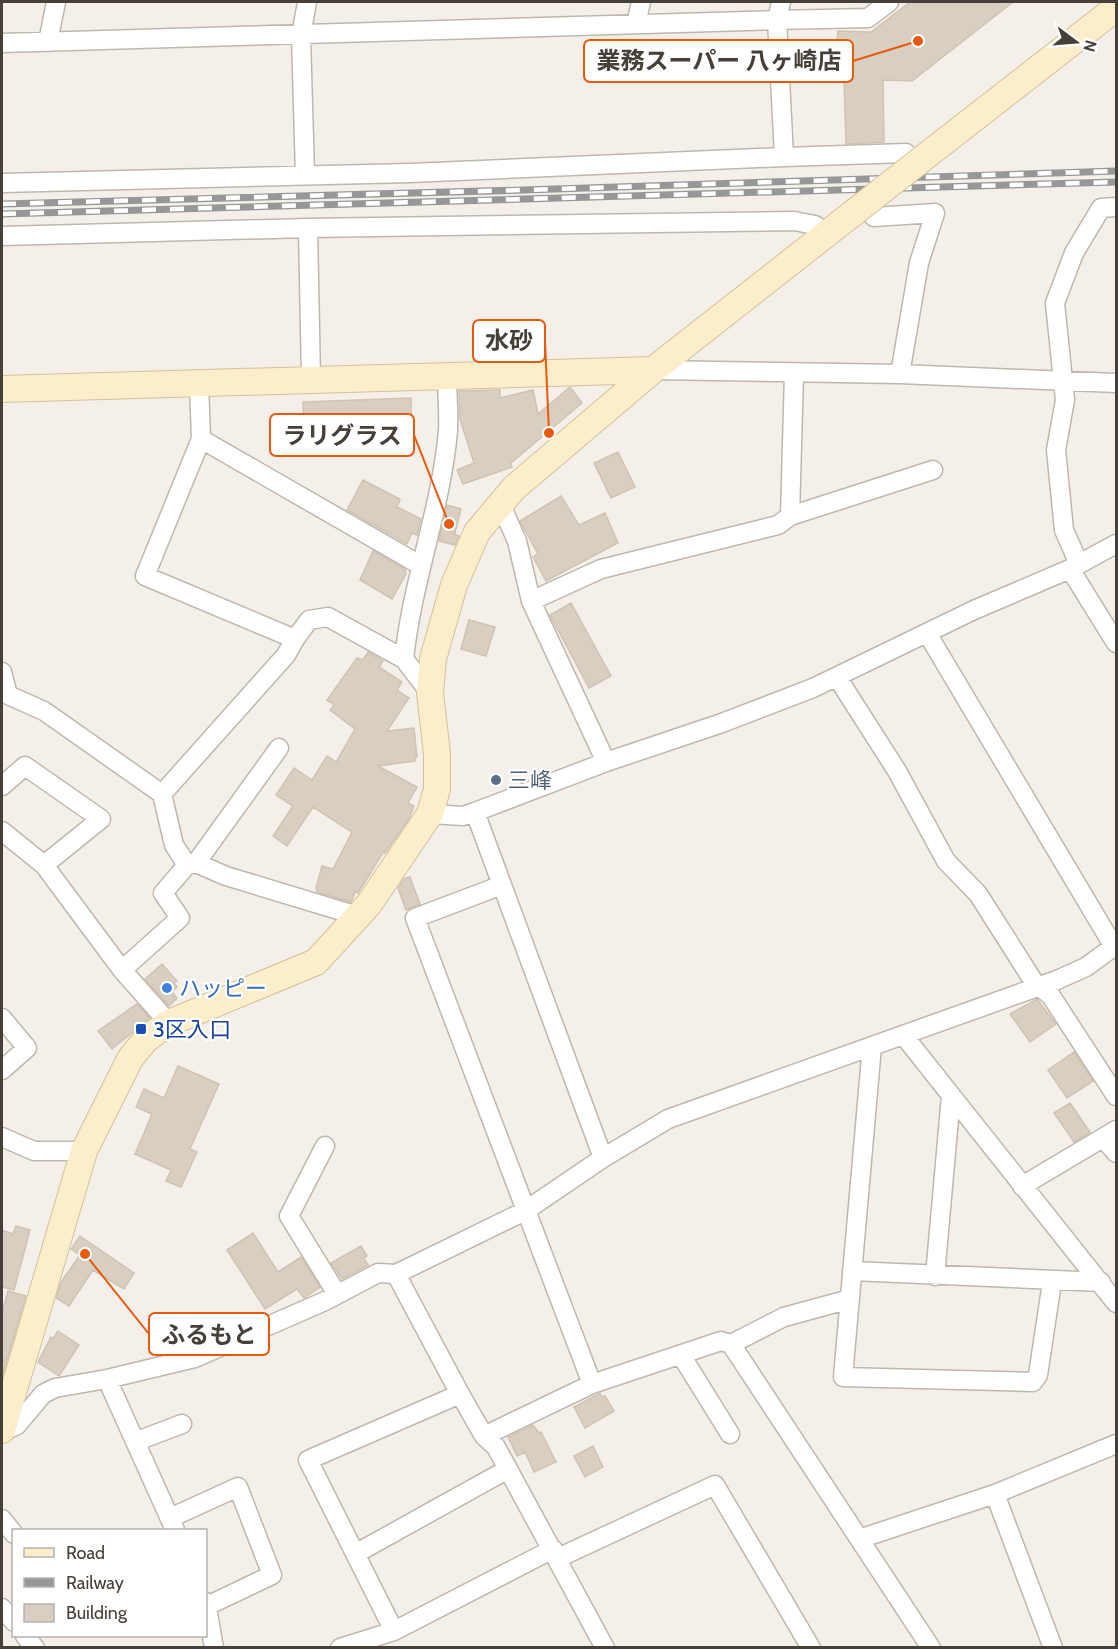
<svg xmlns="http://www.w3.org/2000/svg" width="1118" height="1649" font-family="Cabin,'Noto Sans JP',sans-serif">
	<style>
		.building { fill: #d8cec2; stroke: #cfc3b2; stroke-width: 1.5 }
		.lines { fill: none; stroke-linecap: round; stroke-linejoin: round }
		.street-casing { stroke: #bfb7ac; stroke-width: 21 }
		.secondary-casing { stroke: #d2c19a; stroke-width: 28 }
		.street { stroke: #fff; stroke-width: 18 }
		.secondary { stroke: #fceeca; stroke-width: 26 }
		.rail-casing { stroke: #979797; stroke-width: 7 }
		.rail { stroke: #fff; stroke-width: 4.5; stroke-dasharray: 14; stroke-linecap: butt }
		.secondary-bridge-casing { stroke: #d2c19a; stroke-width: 28; stroke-linecap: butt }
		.secondary-bridge { stroke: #fceeca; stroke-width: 26 }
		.service-dot { fill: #5c6f8a; stroke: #fff; stroke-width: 2 }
		.shop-dot { fill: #3f7fe0; stroke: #fff; stroke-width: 2 }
		.transit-dot { fill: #1a4fb4; stroke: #fff; stroke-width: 2 }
		.labels { text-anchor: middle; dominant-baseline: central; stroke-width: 4.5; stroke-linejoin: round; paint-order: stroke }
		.service-label { font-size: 22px; fill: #4e5e75; stroke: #fff; text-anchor: start }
		.shop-label { font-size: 22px; fill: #366cbe; stroke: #fff; text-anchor: start }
		.transit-label { font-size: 22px; fill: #164399; stroke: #fff; text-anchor: start }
		.leader { fill: none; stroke: #e8590c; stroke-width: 2 }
		.callout-dot { fill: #e8590c; stroke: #fff; stroke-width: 2 }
		.callout { fill: #fff; stroke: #e8590c; stroke-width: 2 }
		.callout-label { font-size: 24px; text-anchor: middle; font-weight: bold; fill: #474038 }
	</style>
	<rect width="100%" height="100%" fill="#f4f0e9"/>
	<path class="building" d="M910 2H1013L912 81 883 80 884 142 846 144 844 79H818L819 44 837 40 838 31 871 32Z
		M570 387 582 403 511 463 512 467 463 484 457 470 474 463 460 419 459 391 500 390V398L533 390 538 414Z
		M411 398 412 437 346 439V451L325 452V439L304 440 303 402Z
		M618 452 635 487 611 498 594 463Z
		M363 480 400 499 397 507 421 519 417 535 412 533 407 544 347 510Z
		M561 496 579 525 605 513 618 543 546 581 533 557 538 554 520 521Z
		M447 505 461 509 455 533 449 532 459 536 455 545 439 541Z
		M373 551 405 569 406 574 392 599 360 580Z
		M571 603 611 676 589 688 550 615Z
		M469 620 495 627 486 656 461 649Z
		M368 652 383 661 379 667 402 682 397 690 409 698 387 731 414 728 417 757H415V761L378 766 417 787 408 803 414 806 409 819 385 853 384 851 358 893 355 892 351 902 317 892 316 888 322 866 333 869 352 832 313 807 287 846 273 836 293 806 276 795 294 768 312 780 327 756 336 762 355 729 330 710 334 705 327 700 357 658 363 660Z
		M410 877 420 904 406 910 398 888 404 879Z
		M162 964 177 981 174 983 177 987 172 992 177 998 169 1006 145 979Z
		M1037 999 1056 1024 1030 1042 1010 1014Z
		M137 1004 150 1018 112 1049 98 1031Z
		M1074 1052 1093 1081 1067 1098 1048 1070Z
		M178 1066 219 1084 190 1149 197 1152 181 1187 166 1181 171 1170 135 1154 152 1114 136 1107 144 1089 164 1098Z
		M1070 1103 1090 1132 1074 1142 1054 1113Z
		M16 1226 30 1230 14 1290 2 1287V1230L13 1234Z
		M253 1233 278 1272 301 1257 320 1287 304 1298 297 1289 265 1309 227 1250Z
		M80 1236 134 1273 124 1289 93 1270 69 1306 56 1298 61 1282 80 1255 71 1249Z
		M361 1246 367 1256 364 1258 368 1265 342 1279 331 1263Z
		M8 1291 26 1296 2 1377V1313Z
		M58 1331 79 1345 59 1376 38 1362 51 1337 53 1339Z
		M600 1393 602 1397 605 1396 614 1411 585 1428 574 1407Z
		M533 1425 539 1433 541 1432 556 1462 534 1472 525 1452 517 1456 508 1437Z
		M593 1446 603 1467 585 1477 574 1456Z"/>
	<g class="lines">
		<g class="street-casing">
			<path id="street" d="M781 2 777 20 868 18 889 2
				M636 24 641 2
				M48 42 56 2
				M2 43 777 20 784 157 906 153 914 165
				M305 175 301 36 307 2
				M2 183 410 173 784 157
				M865 204 874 217 935 213 919 263 900 374
				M2 236 308 228
				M653 370 900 374 1116 383
				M311 379 308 228 794 221 815 225 826 234
				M199 383 201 439 420 565
				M201 439 145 576 295 639 309 620 328 617 404 659
				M500 503 517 541 531 601 606 762
				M790 516 794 374
				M1079 564 1064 530 1056 450 1065 400 1055 303 1074 253 1101 208 1116 207
				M1070 569 1116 643
				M531 601 601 569 778 525 790 516 933 470
				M927 633 1114 947
				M2 672 8 695 44 711 162 794 174 845 187 865 196 863 226 876 358 916
				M837 677 897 771 946 861 978 894 1034 982 1051 996 1116 1096
				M430 693 404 659C412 582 441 509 448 431 449 413 447 394 447 376
				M2 786 25 766 101 819 44 865
				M162 794 286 655 295 639
				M430 814 463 816 475 812 606 762 722 723 813 688 974 610 1070 569 1116 544
				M2 831 44 865 122 970 169 1023
				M196 863 279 748
				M502 885 415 918 592 1384
				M122 970 180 918 163 893 187 865
				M2 1018 27 1048 2 1070
				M904 1036 1116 1303
				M872 1046 843 1377 1033 1382 1038 1375 1052 1282
				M2 1137 34 1151H84
				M1104 1139 1116 1153
				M325 1146 289 1216 337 1294
				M603 1158 668 1119 1057 980 1086 967 1116 945
				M1022 1186 1116 1130
				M852 1271 1101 1282
				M396 1274 460 1394 484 1436 496 1447 605 1648
				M935 1276 951 1096
				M731 1344 931 1648
				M681 1355 730 1434
				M107 1379 175 1530
				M2 1432 17 1425 43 1394 55 1388 107 1379 195 1358 325 1301 378 1273 396 1274 525 1211 603 1158 475 812
				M484 1436 592 1384 721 1341 731 1344 784 1317 850 1299
				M137 1441 182 1424
				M995 1494 1053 1648
				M170 1518 238 1487 272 1575 207 1606
				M2 1519 14 1534
				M859 1539 995 1494 1116 1444
				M355 1554 508 1469
				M558 1558 715 1485 811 1648
				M206 1602 214 1648
				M2 1608 14 1622
				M394 1631 308 1460 460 1394
				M25 1636 35 1648
				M340 1648 394 1631 553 1549"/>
		</g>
		<g class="secondary-casing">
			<path id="secondary" d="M931 152 1116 8
				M2 389 653 370
				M2 1430 84 1151 130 1059 146 1039 169 1023 316 962 369 904 430 814 437 789V754L430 693 433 659 454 585 477 532 514 488 653 370 852 214"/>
		</g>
		<use href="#street" class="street"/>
		<use href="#secondary" class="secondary"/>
		<g class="rail-casing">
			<path id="rail" d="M2 204 524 190 1116 171
				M2 214 1116 182"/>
		</g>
		<use href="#rail" class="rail"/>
		<g class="secondary-bridge-casing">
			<path id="secondary-bridge" d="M852 214 931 152"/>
		</g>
		<use href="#secondary-bridge" class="secondary-bridge"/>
	</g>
	<circle class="service-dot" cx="496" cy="780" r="6"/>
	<circle class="shop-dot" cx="167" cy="988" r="6"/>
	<rect class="transit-dot" x="135" y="1023" width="12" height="12" rx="3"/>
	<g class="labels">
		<g class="service-label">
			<text x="508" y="780">三峰</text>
		</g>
		<g class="shop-label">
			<text x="179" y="988">ハッピー</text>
		</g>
		<g class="transit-label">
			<text x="153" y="1029">3区入口</text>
		</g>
	</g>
	<path class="leader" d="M918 41L853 61M549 433L545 341M449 524L414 435M85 1254L149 1334"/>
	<g class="callout-dot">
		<circle cx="918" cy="41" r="6"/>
		<circle cx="549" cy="433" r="6"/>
		<circle cx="449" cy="524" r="6"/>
		<circle cx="85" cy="1254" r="6"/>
	</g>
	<g class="callout">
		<rect x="584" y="40" width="269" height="42" rx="6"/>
		<rect x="473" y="320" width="72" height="42" rx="6"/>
		<rect x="270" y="414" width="144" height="42" rx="6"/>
		<rect x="149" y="1313" width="120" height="42" rx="6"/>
	</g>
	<g class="callout-label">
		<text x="719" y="69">業務スーパー 八ヶ崎店</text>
		<text x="509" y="349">水砂</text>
		<text x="342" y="444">ラリグラス</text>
		<text x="209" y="1343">ふるもと</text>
	</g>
	<rect width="1118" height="1649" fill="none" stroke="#474038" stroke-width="6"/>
	<rect x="12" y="1529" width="195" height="108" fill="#ffffff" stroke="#b5b3af" stroke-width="1.5"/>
	<rect x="24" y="1548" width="30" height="9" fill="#fceeca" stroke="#b5b3af" stroke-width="1.5"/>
	<text x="66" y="1559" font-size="18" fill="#474038">Road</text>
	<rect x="24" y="1578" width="30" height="9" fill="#979797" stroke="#b5b3af" stroke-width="1.5"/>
	<text x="66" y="1589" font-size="18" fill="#474038">Railway</text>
	<rect x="24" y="1604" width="30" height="18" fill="#d8cec2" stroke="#b5b3af" stroke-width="1.5"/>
	<text x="66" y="1619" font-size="18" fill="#474038">Building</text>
	<g transform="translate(1076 42) rotate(106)" stroke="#ffffff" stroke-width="4.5" paint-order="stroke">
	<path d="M0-4.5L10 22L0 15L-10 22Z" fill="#474038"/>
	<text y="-9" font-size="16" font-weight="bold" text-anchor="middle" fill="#474038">N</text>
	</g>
</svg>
